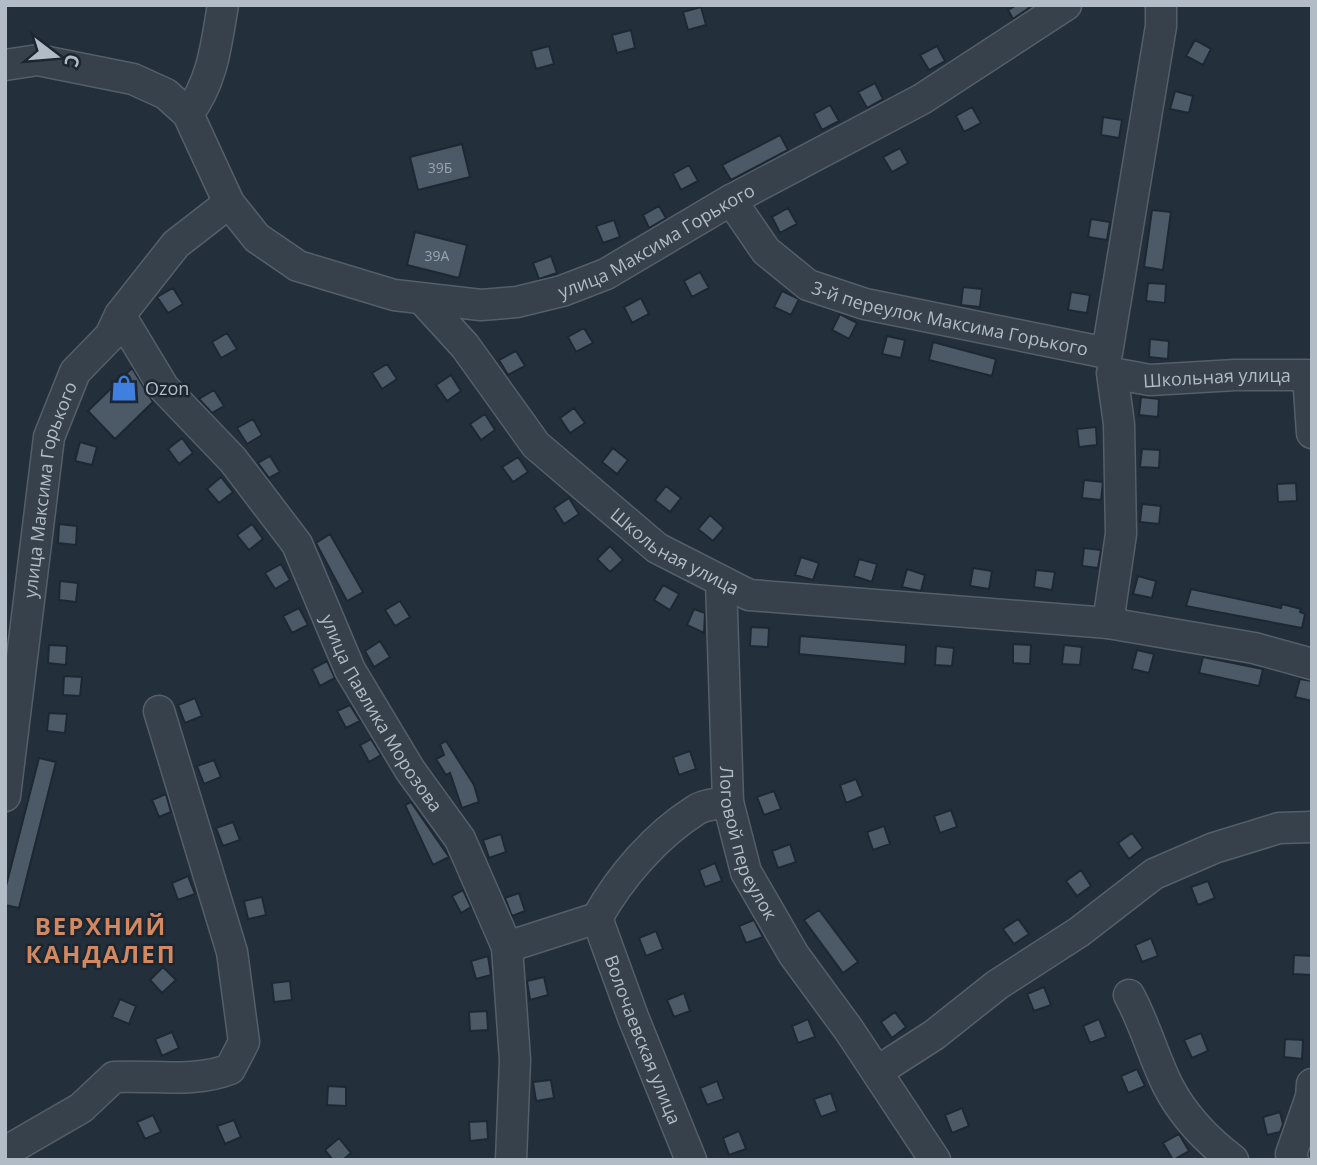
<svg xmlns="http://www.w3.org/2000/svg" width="1317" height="1165" font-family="'Open Sans',sans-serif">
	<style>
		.building { fill: #4c5a67; stroke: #1e2832; stroke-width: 2 }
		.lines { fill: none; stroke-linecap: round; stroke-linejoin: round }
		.minor-casing { stroke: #555f69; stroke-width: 33 }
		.minor { stroke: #36414b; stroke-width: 30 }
		.labels { text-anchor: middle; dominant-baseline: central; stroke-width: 5; stroke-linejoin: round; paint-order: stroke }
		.number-label { font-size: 14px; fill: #98a4af }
		.street-label { font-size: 18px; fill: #b2bcc7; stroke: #1c2630 }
		.poi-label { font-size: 18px; fill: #b2bcc7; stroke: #1c2630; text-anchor: start }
		.district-label { font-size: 24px; font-weight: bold; letter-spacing: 2px; fill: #d28861; stroke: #1c2630 }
	</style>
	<rect width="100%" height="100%" fill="#232f3b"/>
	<path class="building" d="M1017 5H1027L1029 8 1013 19 1008 10Z
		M701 7 706 25 688 30 683 12Z
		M631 30 635 48 617 53 612 35Z
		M1195 40 1211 49 1203 65 1186 56Z
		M549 46 554 64 536 69 531 51Z
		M937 46 945 61 929 70 920 55Z
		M875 83 883 99 867 108 858 92Z
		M1175 91 1193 96 1189 113 1170 109Z
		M830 105 839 121 822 130 814 114Z
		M972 107 981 123 964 132 956 116Z
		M1103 117 1122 120 1119 138 1101 135Z
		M780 135 788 150 731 180 722 165Z
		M462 144 470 177 418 190 410 157Z
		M900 148 908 163 892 172 883 157Z
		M689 165 698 181 681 190 673 174Z
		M659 206 666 218 649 228 643 215Z
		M788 208 797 224 780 233 772 217Z
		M1152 210 1171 212 1163 270 1144 267Z
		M1091 219 1110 222 1107 240 1088 237Z
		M614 220 620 237 603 243 596 226Z
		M415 232 467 245 459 278 407 265Z
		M551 256 557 273 539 279 533 263Z
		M700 272 709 288 692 297 684 281Z
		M1148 283 1166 284 1165 303 1146 301Z
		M963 287 982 289 980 307 961 305Z
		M173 288 183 304 168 313 157 297Z
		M782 291 799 299 791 315 774 307Z
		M1071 292 1090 295 1087 313 1068 310Z
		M641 298 649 314 632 323 624 307Z
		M840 314 857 323 849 339 832 330Z
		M584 328 593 343 576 352 568 337Z
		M227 333 237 349 221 358 212 342Z
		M887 336 905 340 901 358 882 354Z
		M1150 339 1169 341 1168 359 1149 357Z
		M933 342 996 359 992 376 929 360Z
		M516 351 525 366 508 375 499 360Z
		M387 364 397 379 382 389 372 373Z
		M132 368 153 402 115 439 88 411Z
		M451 375 461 391 447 401 436 385Z
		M214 390 224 406 212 413 199 399Z
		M1141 397 1159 399 1158 417 1139 415Z
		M574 408 585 423 570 433 560 418Z
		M485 414 495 430 481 440 470 424Z
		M253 419 262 435 247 444 237 428Z
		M1096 427 1097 445 1079 447 1077 429Z
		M182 438 193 453 179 464 168 449Z
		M80 442 97 447 92 465 75 461Z
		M613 448 628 460 617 474 602 462Z
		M1142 449 1160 450 1159 468 1140 467Z
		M270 456 280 472 269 478 258 463Z
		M518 457 528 472 513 482 502 467Z
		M221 477 233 492 219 503 207 489Z
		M1084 480 1103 482 1101 500 1082 498Z
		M1296 483 1297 501 1278 502 1277 484Z
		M666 486 681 498 670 512 655 500Z
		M569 498 579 514 564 524 554 508Z
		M1142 504 1161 506 1159 524 1140 522Z
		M710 515 724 528 713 541 698 529Z
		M59 524 77 526 76 545 58 543Z
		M252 524 263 539 249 550 237 535Z
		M330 534 363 592 347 601 316 543Z
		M610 546 623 560 610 572 597 559Z
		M1084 548 1101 550 1098 568 1082 566Z
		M801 557 819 563 813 580 795 575Z
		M859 559 877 564 872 582 854 576Z
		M281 564 290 580 275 589 265 573Z
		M973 568 992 571 989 589 970 586Z
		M907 569 925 575 921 591 902 587Z
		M1036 570 1055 572 1052 590 1034 587Z
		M1138 576 1156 581 1152 598 1133 594Z
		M60 581 78 583 76 602 59 600Z
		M663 585 679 594 670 610 654 600Z
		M1191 589 1281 608 1282 604 1301 609 1300 612 1305 614 1302 628 1186 606Z
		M400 601 410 617 395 626 385 610Z
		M299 608 308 625 292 633 283 616Z
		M694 609 705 613 704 633 687 625Z
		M751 627 769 628 768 647 750 646Z
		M800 636 906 645 905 664 799 654Z
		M380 641 390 657 374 667 365 651Z
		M1013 644 1031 645 1030 664 1013 663Z
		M49 645 67 646 66 665 48 663Z
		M1064 645 1082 647 1080 665 1062 664Z
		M936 646 954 648 952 666 935 665Z
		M1137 650 1154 654 1149 673 1132 669Z
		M1203 657 1263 669 1259 686 1199 673Z
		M327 661 335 678 320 686 312 669Z
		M64 676 82 677 80 696 63 695Z
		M1300 679 1312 681V701L1295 697Z
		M195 698 202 716 185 723 178 705Z
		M350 705 360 721 346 728 337 711Z
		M49 713 67 714 65 733 47 731Z
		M371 739 381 755 369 762 360 745Z
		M446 741 474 785 479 802 462 808 450 773 446 775 436 759 444 755 440 744Z
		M690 751 696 769 679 775 673 757Z
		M39 758 56 762 19 908 5 905V890Z
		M214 760 221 777 204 784 197 766Z
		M856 779 863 796 846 803 840 785Z
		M774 791 781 809 764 815 757 797Z
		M166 794 171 812 159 817 152 800Z
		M411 802 449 857 433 865 405 805Z
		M951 810 957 827 940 833 934 816Z
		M233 822 240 840 223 846 216 828Z
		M884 826 890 844 873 850 867 832Z
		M1132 833 1143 848 1129 859 1118 843Z
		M501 834 506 852 489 858 483 840Z
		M790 844 796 862 778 868 772 851Z
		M715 863 722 881 705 887 699 870Z
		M1081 870 1091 886 1077 896 1066 881Z
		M188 876 195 894 178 900 172 883Z
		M1208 881 1215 898 1198 905 1191 887Z
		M463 890 471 907 461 913 452 896Z
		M519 893 525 911 512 916 505 898Z
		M262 897 266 915 248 919 244 901Z
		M819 910 858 962 843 973 804 920Z
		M1018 919 1029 934 1014 944 1003 929Z
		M754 920 763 937 746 943 739 926Z
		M656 931 663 949 646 956 639 938Z
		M1151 938 1158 956 1142 962 1135 945Z
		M1294 955 1312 956 1311 975 1293 974Z
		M488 956 491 975 476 979 471 961Z
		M163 967 176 980 162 993 150 980Z
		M544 977 548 995 530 1000 527 981Z
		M290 981 292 1000 274 1002 272 983Z
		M1044 987 1051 1005 1034 1011 1027 994Z
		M684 993 690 1011 674 1017 667 1000Z
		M120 999 136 1006 129 1024 112 1017Z
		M487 1011 488 1030 470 1031 469 1012Z
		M895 1012 906 1027 892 1038 881 1022Z
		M808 1019 815 1037 798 1043 792 1026Z
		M1099 1019 1106 1037 1090 1043 1083 1026Z
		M172 1032 179 1048 162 1056 155 1039Z
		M1201 1033 1208 1051 1192 1058 1184 1040Z
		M1285 1039 1303 1040 1302 1059 1284 1057Z
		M1137 1069 1145 1086 1128 1093 1121 1076Z
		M551 1080 554 1098 536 1101 533 1082Z
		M717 1081 724 1099 707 1105 700 1088Z
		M328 1086 346 1087V1106L327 1105Z
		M831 1093 837 1111 821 1117 814 1099Z
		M962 1108 969 1126 952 1133 945 1115Z
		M1280 1112 1283 1124 1280 1132 1267 1135 1263 1117Z
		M153 1115 161 1132 145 1139 137 1122Z
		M234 1120 241 1137 225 1144 217 1126Z
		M487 1121 488 1139 470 1141 469 1122Z
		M739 1131 746 1149 729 1155 723 1138Z
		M1179 1134 1189 1151 1173 1160 1163 1143Z
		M339 1138 351 1153 343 1160H333L325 1150Z"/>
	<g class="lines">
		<g class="minor-casing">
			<g id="minor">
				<path id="s1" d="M5 65 38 60 133 79 166 94 188 114 229 203 257 238 298 266 394 295 481 305 517 302 562 291 606 274 731 200 922 99 1066 5"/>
				<path d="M188 114C213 81 216 45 223 5"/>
				<path id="s2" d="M731 200 766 251 808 285 865 304 1107 353 1161 26V5"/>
				<path id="s3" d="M423 300 465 346 536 445 657 548 749 595 1108 623 1254 648 1312 664"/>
				<path id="s4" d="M120 315 164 388 233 460 297 544 350 670 410 770 460 839 507 947 515 1060 511 1160"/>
				<path id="s5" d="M721 581 728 802 746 872 794 955 849 1030 935 1160"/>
				<path id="s6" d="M1108 623 1121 534 1119 424 1112 373 1150 380 1235 375H1308L1312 433"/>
				<path id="s7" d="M5 796 49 437 75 372 110 336 120 315 176 244 229 203"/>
				<path id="s8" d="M597 918 633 1017 691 1160"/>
				<path d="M507 947 597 918C620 877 655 836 696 810 705 804 718 804 728 802"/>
				<path d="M1129 995C1145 1024 1153 1056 1168 1086 1183 1115 1208 1141 1233 1160"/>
				<path d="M878 1071 934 1035 997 985 1079 932 1154 874 1214 848 1279 828 1312 827"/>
				<path d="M5 1152 81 1108 114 1077C153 1075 195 1083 230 1069L244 1042 232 952 159 711"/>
				<path d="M1293 1160 1291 1154 1311 1097 1312 1084"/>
			</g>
		</g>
		<use href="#minor" class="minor"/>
	</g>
	<defs>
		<g id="shop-bare" transform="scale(2.1)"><path d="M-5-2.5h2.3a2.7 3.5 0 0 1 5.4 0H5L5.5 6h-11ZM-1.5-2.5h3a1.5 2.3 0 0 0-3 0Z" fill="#3f7fe0" stroke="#1c2630" stroke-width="2.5" paint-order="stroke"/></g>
	</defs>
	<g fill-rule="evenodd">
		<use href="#shop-bare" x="124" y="388"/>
	</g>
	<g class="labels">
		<g class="number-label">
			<text x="440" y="167">39Б</text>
			<text x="437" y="255">39А</text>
		</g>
		<g class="street-label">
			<text stroke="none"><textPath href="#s1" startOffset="766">улица Максима Горького</textPath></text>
			<text stroke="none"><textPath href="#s2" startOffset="262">3-й переулок Максима Горького</textPath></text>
			<text stroke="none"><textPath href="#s6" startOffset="357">Школьная улица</textPath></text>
			<text stroke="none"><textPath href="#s7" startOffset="310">улица Максима Горького</textPath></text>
			<text stroke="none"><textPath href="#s3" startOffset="360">Школьная улица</textPath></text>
			<text stroke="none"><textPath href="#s4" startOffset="480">улица Павлика Морозова</textPath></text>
			<text stroke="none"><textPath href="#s5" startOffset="266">Логовой переулок</textPath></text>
			<text stroke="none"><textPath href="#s8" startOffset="130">Волочаевская улица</textPath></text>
		</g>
		<g class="poi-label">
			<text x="145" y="388">Ozon</text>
		</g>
		<g class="district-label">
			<text x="101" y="925">ВЕРХНИЙ<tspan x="101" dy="28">КАНДАЛЕП</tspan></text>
		</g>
	</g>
	<rect width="1317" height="1165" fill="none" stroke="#b2bcc7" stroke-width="14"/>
	<g transform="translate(56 56) rotate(106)" stroke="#1c2630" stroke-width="5" paint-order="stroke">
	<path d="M0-5L12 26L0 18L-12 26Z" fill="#b2bcc7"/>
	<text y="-10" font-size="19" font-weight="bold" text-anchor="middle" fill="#b2bcc7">С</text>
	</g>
</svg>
